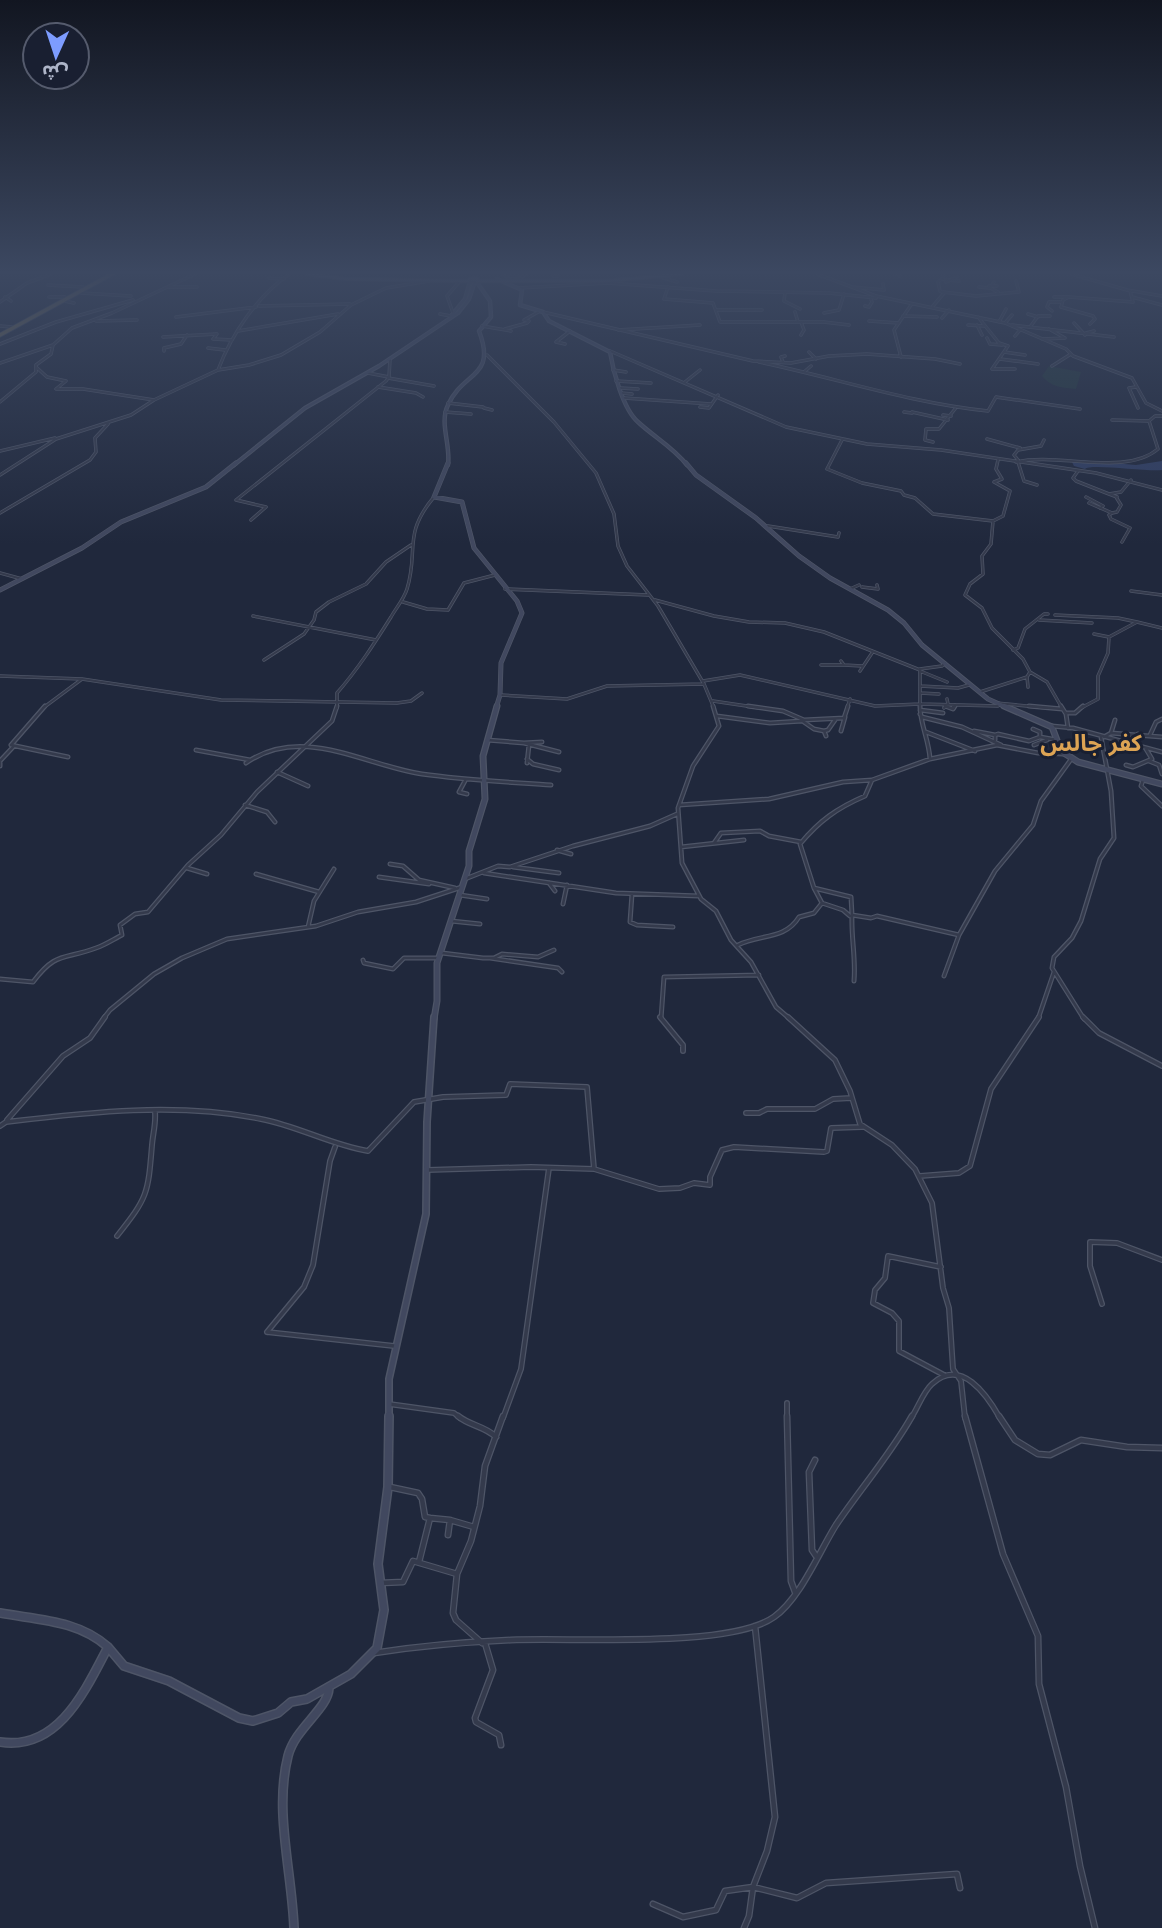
<svg xmlns="http://www.w3.org/2000/svg" width="1162" height="1928" font-family="Jost,'Noto Sans Arabic',sans-serif">
	<style>
		.green { fill: #22363d }
		.water { fill: #303e63 }
		.lines { fill: none; stroke-linecap: round; stroke-linejoin: round }
		.street-far3-casing { stroke: #4e5567; stroke-width: 3.5 }
		.street-far2-casing { stroke: #4e5567; stroke-width: 5 }
		.street-far1-casing { stroke: #4e5567; stroke-width: 6 }
		.street-casing { stroke: #4e5567; stroke-width: 7 }
		.secondary-far4-casing { stroke: #4e5567; stroke-width: 4.5 }
		.secondary-far3-casing { stroke: #4e5567; stroke-width: 5 }
		.secondary-far2-casing { stroke: #4e5567; stroke-width: 7 }
		.secondary-far1-casing { stroke: #4e5567; stroke-width: 8 }
		.secondary-casing { stroke: #4e5567; stroke-width: 10 }
		.primary-casing { stroke: #3d4355; stroke-width: 4.5 }
		.highway-casing { stroke: #3e4557; stroke-width: 5 }
		.street-far3 { stroke: #343a4c; stroke-width: 2 }
		.street-far2 { stroke: #343a4c; stroke-width: 2.5 }
		.street-far1 { stroke: #343a4c; stroke-width: 3.5 }
		.street { stroke: #343a4c; stroke-width: 4.5 }
		.secondary-far4 { stroke: #41485f; stroke-width: 2.5 }
		.secondary-far3 { stroke: #41485f; stroke-width: 3.5 }
		.secondary-far2 { stroke: #41485f; stroke-width: 4.5 }
		.secondary-far1 { stroke: #41485f; stroke-width: 5 }
		.secondary { stroke: #41485f; stroke-width: 7 }
		.primary { stroke: #51596c; stroke-width: 2.5 }
		.highway { stroke: #736a50; stroke-width: 3.5 }
		.labels { text-anchor: middle; dominant-baseline: central; stroke-width: 6; stroke-linejoin: round; paint-order: stroke }
		.quarter-label { font-size: 23px; font-weight: bold; fill: #dda454; stroke: #191f31 }
	</style>
	<rect width="100%" height="100%" fill="#20283c"/>
	<path class="green" d="M1049 366 1081 372 1076 389C1062 388 1051 387 1042 376Z"/>
	<path class="water" d="M1078 460 1136 465 1162 461V470C1147 472 1090 463 1085 469L1074 466 1072 462Z"/>
	<g class="lines">
		<g class="street-far3-casing">
			<path id="street-far3" d="M503 274 509 279
				M817 274 876 296 1005 323 1066 349 1073 356 1132 378 1146 403 1162 411
				M895 274 900 276
				M1071 274 1127 290 1162 296
				M512 275 519 274
				M510 276 521 278 526 274
				M553 276H558
				M661 277 677 282
				M269 278 284 279
				M941 279 959 281
				M946 282 957 277
				M994 282 990 288 998 292
				M48 285 83 287
				M989 286H997
				M169 287H197
				M668 287 664 299 713 303 720 322H824L849 325
				M852 287 884 290 883 284
				M979 287 990 288
				M519 288 608 283 716 291 829 293 876 298
				M785 292 784 301 800 309
				M943 292 976 296 1019 292 1016 281
				M81 293 131 296
				M5 297 11 301
				M49 297H65
				M1054 297H1069
				M1132 297 1162 305
				M64 301 74 303
				M0 302 27 283 51 274
				M259 306 350 304
				M865 306 869 307 872 302 870 297
				M933 306 944 293 940 291 938 282 943 278V274
				M716 310H762
				M1052 311 1047 307 1049 302H1061
				M543 312 753 361 791 363 829 356 867 354 935 359 960 364
				M795 312 798 322
				M453 313 447 296 460 281
				M824 313 839 310 844 294
				M440 314 451 316
				M1028 314 1038 317
				M903 316 937 317
				M176 317 256 307
				M978 317 999 343 1008 346 992 369H1015
				M942 318 949 310
				M96 321 137 320
				M869 321 899 323
				M801 322 804 330 801 335
				M999 322 1006 309
				M1005 323 1012 315
				M1074 323 1085 335
				M1090 324 1095 319 1093 316 1061 307 1063 300 1069 297 1133 302 1130 291
				M968 325 985 326
				M977 325 982 335
				M1012 325 1114 337
				M0 326 12 327
				M482 326 511 331
				M1030 327 1038 316H1050
				M505 329 527 323 529 321 524 320 540 311
				M618 330 700 325
				M238 331 338 314
				M1086 333 1094 331
				M1015 336 1020 330
				M163 337 217 334 213 339 232 340
				M987 338 990 344 1002 345
				M1042 339 1065 338 1049 329
				M0 344 56 322 133 300
				M565 344 556 342 570 331
				M208 348 225 350
				M164 351V348L181 344 187 335
				M610 351 786 427 867 444 941 450 1096 473 1162 490
				M809 352 816 359
				M1004 352 1025 355
				M487 355 554 422 596 473 614 514 618 546 627 566 658 606 704 684 714 708
				M901 357 894 330 911 305
				M1000 359 1038 364
				M759 362C836 378 910 403 988 411L996 397 1080 409
				M783 362 781 357 785 356
				M0 363 53 345 72 328 112 313 195 274
				M1052 366 1071 354
				M36 367 47 377 66 381 56 389H83L154 400
				M218 370 249 365 281 355 320 332 351 305 386 288 429 281
				M613 370 626 372
				M804 372 811 366
				M368 373 389 377
				M388 378 434 386
				M616 381 651 383
				M685 382 700 370
				M378 387 416 393 423 397
				M1136 387 1129 388 1138 408
				M620 388 638 389
				M621 393 632 394
				M624 398 711 404
				M0 402 36 372V365L51 354 53 345
				M448 403 483 407
				M700 407 709 408 718 395
				M484 408 492 410
				M445 412 471 414
				M904 412 912 413
				M912 412 948 420
				M943 415 951 416
				M1112 420 1149 421 1155 416H1162
				M987 439 1020 448
				M842 440 827 469 862 483 901 491 904 495 915 498 933 514 993 521 1003 516 1010 491 994 482 1002 479 996 469 998 460
				M933 442 925 440 926 429H939L955 409
				M0 451 55 438
				M1018 460 1014 455 1018 450 1041 446 1044 440
				M1016 462C1058 452 1125 477 1158 449L1149 421
				M1018 462 1024 481 1037 485
				M1078 471 1073 478 1076 481 1109 494
				M0 475 56 439 131 415 154 400 218 370C232 333 257 297 289 274
				M1086 497 1103 506 1100 508
				M1117 497 1109 494 1121 492 1131 480
				M1089 503 1112 513 1117 512 1121 505 1116 497
				M0 513 90 460 96 452 95 438 108 424
				M1112 513 1109 515 1111 519 1130 528 1122 542
				M251 520 266 507 236 500 386 381 389 377 390 359
				M993 521 991 544 982 556 983 574 970 584 965 595 982 608 992 628 1023 659 1030 672 1047 682 1062 708
				M768 526 838 537 839 533
				M0 573 22 579
				M862 587 878 589 877 585
				M505 589 648 595
				M850 589 859 585
				M1131 591 1162 595
				M655 600 714 616 749 622 785 623 824 632 920 670
				M403 602 427 609 448 610 464 583 495 575
				M1055 615 1118 618 1137 622
				M253 616 376 640
				M1039 620 1092 623
				M1094 634 1109 637 1137 622 1162 628
				M1013 650 1018 648 1025 629 1044 614H1048
				M264 660 304 634 314 620 316 612 329 602 366 584 386 562 411 545
				M841 661 844 665 862 666
				M821 665H844
				M860 671 872 653
				M920 671 947 682
				M0 676 82 679 221 700 397 703 411 701 422 693
				M703 681 740 675 875 706 920 704
				M920 686 958 688 969 685
				M1028 687 1027 677 1030 672
				M980 692 1027 677
				M920 693 939 694
				M500 695 567 699 607 686 704 684
				M713 701 760 708
				M996 703 1048 708
				M921 704 998 706
				M952 705 954 708
				M43 708 82 679
				M337 708V693C358 669 374 644 391 617 396 608 404 599 407 589 419 551 402 535 434 497
				M847 708 850 699
				M920 708V669L942 666 945 663
				M944 708 948 704 947 699
				M1081 708 1098 699V676L1108 653 1109 637"/>
		</g>
		<g class="street-far2-casing">
			<path id="street-far2" d="M45 706 11 745 68 757
				M713 706 719 726 693 766 678 808 682 863 701 899 716 911 731 940 751 962 776 1007 790 1019
				M748 706 783 711 804 720 844 718 848 706
				M920 706C920 724 929 740 930 759
				M945 706 953 709 955 706
				M1029 706 1062 709
				M1061 706 1066 714 1068 728
				M920 710 943 713
				M1066 713H1075L1083 706
				M920 714 922 717 962 727 1001 745
				M717 716 770 723 802 721
				M801 720 814 729 824 731 826 736
				M1052 726 1073 728 1162 752
				M1033 729 1040 732V737
				M824 731 828 730 835 720
				M841 731 845 717
				M974 731 995 735
				M926 732 975 751
				M1111 733 1115 720
				M1150 735 1156 722 1162 719
				M1104 737 1111 733 1162 737
				M487 740 524 743 559 752
				M995 740V735L998 734 1029 741 1040 737 1057 740
				M524 743 542 742
				M1034 745 1047 740
				M1136 746 1138 734
				M196 750 250 760
				M527 759 533 764 559 770
				M1149 761 1159 765 1162 774
				M246 763C302 724 363 765 422 774 464 780 508 782 551 785
				M527 763 529 745
				M1126 765 1133 767 1152 759 1146 749
				M0 766V761L14 746
				M277 772 308 786
				M466 779 459 792 467 794
				M1143 780 1141 786 1162 806
				M245 805 267 812 275 822
				M679 805 769 799 843 782 872 780
				M714 843 721 833 760 831 769 836 801 842
				M681 847 744 840
				M557 850 571 854
				M390 864 403 866 419 880 455 888
				M513 867 559 873
				M187 868 207 874
				M484 873 616 893 699 896
				M256 874 319 892
				M379 877 429 884
				M465 879 498 866 510 867 573 846 650 826 677 814
				M549 883 555 891
				M814 888 851 897 852 915 871 918 877 916 959 935
				M632 894 630 922 637 925 673 927
				M460 895 487 899
				M822 903 843 910 850 916
				M563 904 567 885
				M852 915C851 938 856 958 854 981
				M451 921 480 924
				M308 927 314 901 334 869
				M738 945C760 934 785 940 799 917L814 913 822 903 814 888 800 844C819 821 837 808 865 796L872 780 930 759 997 745 1038 753 1064 754
				M442 953 483 958H494L502 954 538 957 554 950
				M490 958 558 968 562 972
				M363 960 364 963 393 969 404 958H438
				M944 976 959 935 995 871 1033 825 1041 801 1072 758
				M0 979 33 982C56 951 64 960 96 948 105 945 114 939 122 935L120 925 135 914 148 912 188 865 221 835 257 792 332 721 337 706
				M103 1019 110 1010 154 974 182 958 227 939 316 926 358 912 416 902 462 887
				M661 1019 664 977 759 975
				M1038 1019 1054 972
				M1084 1019 1052 968 1054 957 1072 938 1081 921 1100 859 1114 838 1111 791 1101 737"/>
		</g>
		<g class="street-far1-casing">
			<path id="street-far1" d="M660 1017 683 1045V1051
				M788 1017 835 1060 850 1091 860 1124 892 1145 915 1169 932 1203 943 1288 949 1308 953 1369 961 1381 965 1418
				M1083 1017 1099 1033 1162 1066
				M746 1113H759L767 1109H815L833 1099 851 1098
				M7 1120 63 1056 90 1038 105 1017
				M0 1126 6 1122C90 1112 177 1102 261 1119 298 1126 331 1145 368 1151L414 1102 443 1097 506 1095 510 1084 587 1087 594 1169
				M427 1170 531 1167 594 1169 659 1189 680 1188 694 1183 710 1185V1177L722 1150 734 1147 824 1152 827 1151 831 1128 862 1127
				M920 1176 959 1173 970 1166 991 1089 1039 1017
				M117 1236C148 1197 148 1194 152 1145 153 1133 156 1124 155 1112
				M941 1267 888 1256 885 1278 875 1290 873 1303 892 1313 899 1321V1351L944 1375
				M1102 1304 1090 1266V1242L1117 1243 1162 1260
				M267 1332 304 1287 313 1265 330 1161 335 1147
				M267 1332 394 1346
				M787 1403V1418
				M389 1404 454 1413 460 1418
				M503 1418 521 1369 549 1168
				M911 1418C918 1408 923 1392 932 1384 961 1357 987 1395 1000 1418"/>
		</g>
		<g class="street-casing">
			<path id="street" d="M458 1416C470 1426 485 1426 496 1437
				M787 1416 791 1581 795 1592
				M965 1416 1003 1554 1038 1636 1039 1684 1066 1787 1080 1866 1095 1928
				M999 1416 1015 1440 1038 1454 1050 1455 1081 1440 1127 1447 1162 1448
				M815 1460 809 1472 812 1550 816 1556
				M390 1487 418 1493 422 1499 425 1517 430 1518
				M448 1535 450 1520 474 1527
				M419 1562 430 1518 450 1520
				M380 1583 403 1582 413 1561 457 1574
				M482 1643 456 1620 453 1613 457 1574 471 1541 480 1506 485 1466 503 1416
				M485 1643 493 1670 475 1718 476 1722 499 1735 501 1745
				M374 1653C419 1646 466 1642 511 1640 571 1637 729 1649 774 1617 800 1599 819 1552 836 1525 861 1488 890 1455 912 1416
				M653 1904 683 1917 716 1910 725 1891 753 1887 797 1898 826 1883 957 1874 960 1888
				M744 1928 749 1916 753 1887 767 1851 775 1817 755 1626"/>
		</g>
		<g class="secondary-far4-casing">
			<path id="secondary-far4" d="M497 279 522 290 520 305 543 312 549 321 610 352C613 371 623 409 638 422 654 437 673 447 687 465
				M451 316 465 299 470 281
				M234 465 305 408 379 366 458 313 469 299 475 281
				M448 465C451 445 439 423 448 405 463 371 497 378 479 331L491 317 490 301 476 281"/>
		</g>
		<g class="secondary-far3-casing">
			<path id="secondary-far3" d="M448 463 434 497 462 502 474 548 517 601 522 613 501 663 500 695 496 708
				M686 463 696 475 756 518 799 556 830 578 888 610 904 623 922 645 988 699 1008 708
				M0 590 82 548 121 522 206 487 236 463"/>
		</g>
		<g class="secondary-far2-casing">
			<path id="secondary-far2" d="M1004 706 1052 727 1061 751 1078 762 1162 784
				M434 1019 437 1001V963L469 866V851L485 799 483 756 497 706"/>
		</g>
		<g class="secondary-far1-casing">
			<path id="secondary-far1" d="M389 1418V1379L426 1214 427 1122 434 1017"/>
		</g>
		<g class="secondary-casing">
			<path id="secondary" d="M0 1613C38 1620 78 1620 108 1647
				M0 1742C58 1751 85 1691 108 1647L124 1666 169 1681 239 1718 253 1721 278 1713 291 1702 307 1699 351 1674 377 1648 384 1610 378 1564 388 1487 389 1416
				M294 1928C292 1872 274 1811 288 1756 295 1728 328 1709 329 1688"/>
		</g>
		<g class="primary-casing">
			<path id="primary" d="M307 274 347 279 468 281
				M472 278H477L479 280H468Z
				M477 281H606L682 274"/>
		</g>
		<g class="highway-casing">
			<path id="highway" d="M0 335 112 274"/>
		</g>
		<use href="#street-far3" class="street-far3"/>
		<use href="#street-far2" class="street-far2"/>
		<use href="#street-far1" class="street-far1"/>
		<use href="#street" class="street"/>
		<use href="#secondary-far4" class="secondary-far4"/>
		<use href="#secondary-far3" class="secondary-far3"/>
		<use href="#secondary-far2" class="secondary-far2"/>
		<use href="#secondary-far1" class="secondary-far1"/>
		<use href="#secondary" class="secondary"/>
		<use href="#primary" class="primary"/>
		<use href="#highway" class="highway"/>
	</g>
	<linearGradient id="sky" x2="0" y2="1"><stop stop-color="#121621"/><stop offset="0.5" stop-color="#3c4861"/><stop offset="1" stop-color="#3c4861" stop-opacity="0"/></linearGradient>
	<rect width="1162" height="544" fill="url(#sky)"/>
	<g class="labels">
		<g class="quarter-label">
			<text x="1091" y="743">كفر جالس</text>
		</g>
	</g>
	<g transform="translate(56 56) rotate(183)"><circle r="33" fill="#191f31" stroke="#555b6d" stroke-width="2"/>
	<path d="M0-5L12 26L0 18L-12 26Z" fill="#7d9cff"/>
	<text y="-10" font-size="19" font-weight="bold" text-anchor="middle" fill="#aeb5c8">ش</text>
	</g>
</svg>
